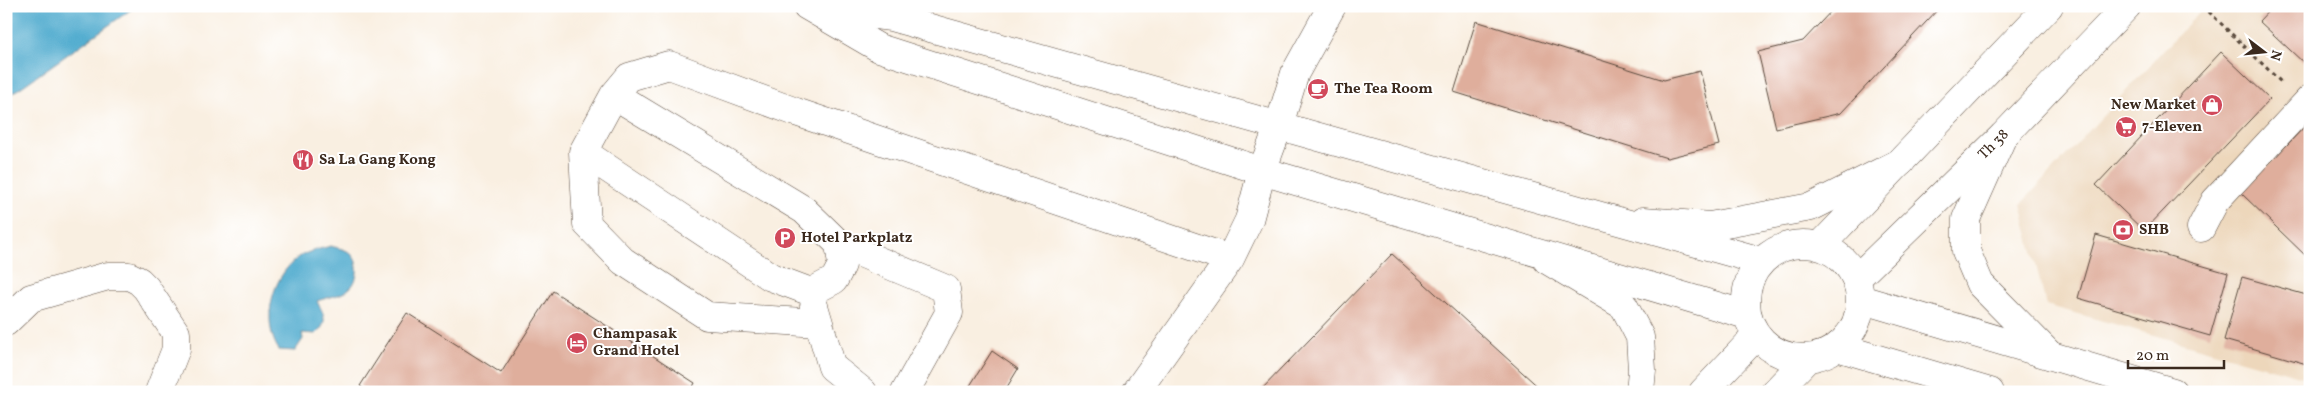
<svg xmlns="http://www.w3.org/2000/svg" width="2316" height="398" font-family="Vollkorn,serif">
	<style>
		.built { fill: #edd7bb }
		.water { fill: #51accf; stroke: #466b76 }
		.building { fill: #dfae9c }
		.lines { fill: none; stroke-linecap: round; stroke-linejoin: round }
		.minor-casing { stroke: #58483b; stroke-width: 29 }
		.major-casing { stroke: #58483b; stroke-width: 29 }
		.highway-casing { stroke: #58483b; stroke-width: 29 }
		.path { stroke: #58483b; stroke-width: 3; stroke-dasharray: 4 4; stroke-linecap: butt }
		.minor { stroke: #fff; stroke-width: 28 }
		.major { stroke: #fff; stroke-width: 28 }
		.highway { stroke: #fff; stroke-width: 28 }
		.labels { text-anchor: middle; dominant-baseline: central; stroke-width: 4; stroke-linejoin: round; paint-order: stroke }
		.poi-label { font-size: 15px; font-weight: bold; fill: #3b2a1e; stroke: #fff; text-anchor: start }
		.street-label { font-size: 15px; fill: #3b2a1e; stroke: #fff }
	</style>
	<rect width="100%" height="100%" fill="#fff"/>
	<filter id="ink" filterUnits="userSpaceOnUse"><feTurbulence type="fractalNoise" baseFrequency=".02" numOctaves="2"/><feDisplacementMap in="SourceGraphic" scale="10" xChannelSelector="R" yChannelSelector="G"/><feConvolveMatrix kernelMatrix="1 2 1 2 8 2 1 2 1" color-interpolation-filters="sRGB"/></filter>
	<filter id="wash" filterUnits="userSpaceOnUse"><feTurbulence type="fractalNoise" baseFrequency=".0096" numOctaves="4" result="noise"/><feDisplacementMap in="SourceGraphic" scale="20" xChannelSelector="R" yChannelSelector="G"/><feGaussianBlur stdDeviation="1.12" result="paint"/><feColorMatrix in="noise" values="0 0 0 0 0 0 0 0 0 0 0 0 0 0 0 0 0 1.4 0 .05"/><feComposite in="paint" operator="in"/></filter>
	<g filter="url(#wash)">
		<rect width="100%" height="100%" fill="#f9efe1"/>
		<path class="built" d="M2205 6H2310V379L2046 305 2021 204Z"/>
		<path class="water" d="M6 6H136L6 98Z
			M331 246C337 248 346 249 350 253 360 261 359 280 350 288 342 296 328 297 317 301 324 315 329 322 316 334L302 333 303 339 295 351 279 350C261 323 271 276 299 257 308 251 320 249 331 246Z"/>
		<g id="blocks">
			<path class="building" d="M1836 6H1941L1841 113 1776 128 1758 52 1803 41Z
				M2273 6H2310V59L2305 64 2259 21Z
				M1476 21 1664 80 1700 71 1719 145 1667 158 1454 92Z
				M2221 52 2270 99 2144 231 2096 185Z
				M2310 121V260L2241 193Z
				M2096 235 2228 273 2210 336 2078 298Z
				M1392 254 1544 392H1259Z
				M2242 277 2310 296V365L2224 340Z
				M553 291 695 383 690 392H368L360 386 407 313 501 373Z
				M992 351 1018 369 1004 392H966Z"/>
		</g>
	</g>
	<g filter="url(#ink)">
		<use href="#blocks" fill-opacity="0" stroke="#58483b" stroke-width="1"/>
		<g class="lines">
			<g class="minor-casing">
				<path id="minor" d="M614 95 804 210 839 244 842 265 834 280 811 292 771 277 583 152 614 95 629 77 669 65 796 112 1230 259 1249 220 1262 171 1279 125 1295 73 1332 6
					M583 152 587 224 623 261 707 316 819 323
					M2201 228 2215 201 2310 99
					M839 244 946 289 949 313 905 392
					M1821 245 2049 6
					M1856 279 2003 136 2127 6
					M814 306 832 367 863 392
					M6 322 31 298 108 276H129L139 281 146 288 176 333V349L159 392
					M1136 392 1230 259
					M1703 392 1757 335
					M1775 392 1807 359"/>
			</g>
			<g class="major-casing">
				<path id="major" d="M2003 136 1966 219V251L1980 284 2050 355
					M1643 221 1710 226 1811 207 1901 162
					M1547 260 1624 306 1640 337 1642 370 1640 392"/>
			</g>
			<g class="highway-casing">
				<path id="highway" d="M807 6 879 48 1262 171 1747 315
					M819 8 891 17 1761 261
					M1746 301a57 57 0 1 1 114 0a57 57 0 1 1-114 0Z
					M1860 299 2173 392
					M1837 347 1990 392"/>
			</g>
			<path class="path" d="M2203 6 2283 84"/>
			<use href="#minor" class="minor"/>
			<use href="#major" class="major"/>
			<use href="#highway" class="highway"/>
		</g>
	</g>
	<defs>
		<g id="cafe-disc" transform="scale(1.125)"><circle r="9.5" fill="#d1495b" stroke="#fff"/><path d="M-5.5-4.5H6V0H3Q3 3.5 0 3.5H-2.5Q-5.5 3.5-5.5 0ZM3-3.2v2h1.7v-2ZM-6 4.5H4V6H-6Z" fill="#fff"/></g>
		<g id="shop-disc" transform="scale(1.125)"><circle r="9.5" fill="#d1495b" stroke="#fff"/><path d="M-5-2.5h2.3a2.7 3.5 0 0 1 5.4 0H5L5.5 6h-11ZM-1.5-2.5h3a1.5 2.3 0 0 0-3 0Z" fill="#fff"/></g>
		<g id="supermarket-disc" transform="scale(1.125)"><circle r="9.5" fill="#d1495b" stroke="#fff"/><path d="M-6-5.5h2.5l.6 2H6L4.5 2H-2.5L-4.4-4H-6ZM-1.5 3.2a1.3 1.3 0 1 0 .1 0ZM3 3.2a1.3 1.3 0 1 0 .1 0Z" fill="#fff"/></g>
		<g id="restaurant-disc" transform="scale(1.125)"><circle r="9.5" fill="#d1495b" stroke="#fff"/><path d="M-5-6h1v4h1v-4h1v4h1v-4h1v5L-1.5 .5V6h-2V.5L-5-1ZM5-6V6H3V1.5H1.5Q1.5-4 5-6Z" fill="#fff"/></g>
		<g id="bank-disc" transform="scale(1.125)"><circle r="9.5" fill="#d1495b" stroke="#fff"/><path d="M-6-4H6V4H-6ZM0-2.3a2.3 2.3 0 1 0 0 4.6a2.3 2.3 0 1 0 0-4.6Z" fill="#fff"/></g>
		<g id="parking-disc" transform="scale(1.125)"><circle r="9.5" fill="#d1495b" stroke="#fff"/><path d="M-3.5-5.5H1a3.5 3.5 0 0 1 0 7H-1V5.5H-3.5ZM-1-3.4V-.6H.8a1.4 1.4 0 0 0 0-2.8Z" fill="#fff"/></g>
		<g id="hotel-disc" transform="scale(1.125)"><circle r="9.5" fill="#d1495b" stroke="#fff"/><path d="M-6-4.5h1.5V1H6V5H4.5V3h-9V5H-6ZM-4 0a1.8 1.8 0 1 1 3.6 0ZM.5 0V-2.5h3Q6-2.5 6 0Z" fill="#fff"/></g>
	</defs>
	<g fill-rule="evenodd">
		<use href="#cafe-disc" x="1318" y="89"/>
		<use href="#shop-disc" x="2212" y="105"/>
		<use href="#supermarket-disc" x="2126" y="127"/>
		<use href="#restaurant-disc" x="303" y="160"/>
		<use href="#bank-disc" x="2123" y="230"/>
		<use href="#parking-disc" x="785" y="238"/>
		<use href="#hotel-disc" x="577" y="343"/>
	</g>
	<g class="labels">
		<g class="poi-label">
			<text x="1334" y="89">The Tea Room</text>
			<text x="2196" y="105" text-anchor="end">New Market</text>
			<text x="2142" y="127">7-Eleven</text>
			<text x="319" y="160">Sa La Gang Kong</text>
			<text x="2139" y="230">SHB</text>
			<text x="801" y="238">Hotel Parkplatz</text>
			<text x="593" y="334">Champasak<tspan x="593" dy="17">Grand Hotel</tspan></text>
		</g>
		<g class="street-label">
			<text transform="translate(1994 145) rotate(-45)">Th 38</text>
		</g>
	</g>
	<rect width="2316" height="398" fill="none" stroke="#fff" stroke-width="25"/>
	<g transform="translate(2264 52) rotate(106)" stroke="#ffffff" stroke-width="4" paint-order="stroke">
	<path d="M0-4L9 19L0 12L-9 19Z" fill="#3b2a1e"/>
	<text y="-8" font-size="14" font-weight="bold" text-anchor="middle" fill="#3b2a1e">N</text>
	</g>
	<path d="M2128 360v8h96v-8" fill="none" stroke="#3b2a1e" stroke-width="2.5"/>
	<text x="2136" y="360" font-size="15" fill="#3b2a1e" stroke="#ffffff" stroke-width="4" paint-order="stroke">20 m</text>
</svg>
